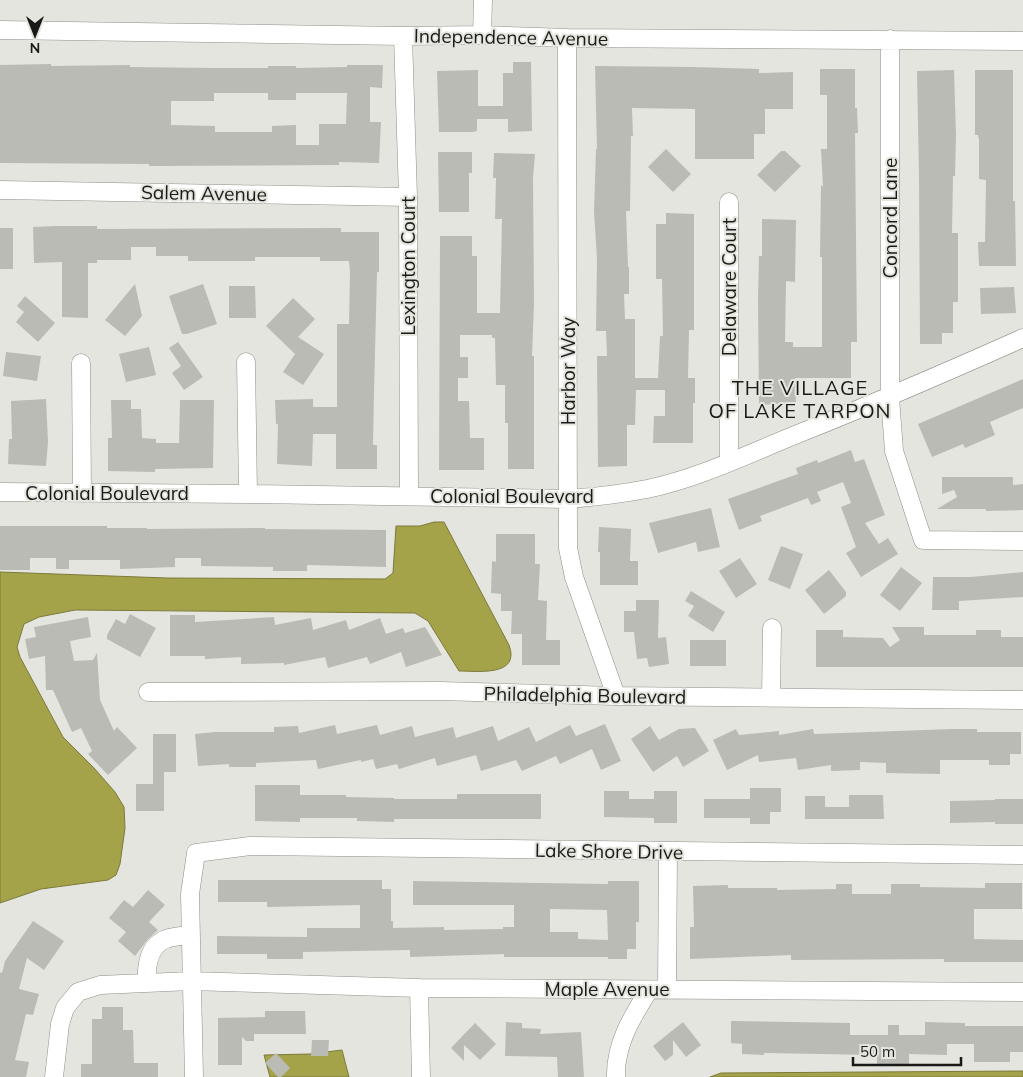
<svg xmlns="http://www.w3.org/2000/svg" width="1023" height="1077" font-family="Mulish,sans-serif">
	<style>
		.water { fill: #a5a349; stroke: #7b7a3a }
		.building { fill: #bbbbb5; fill-rule: evenodd }
		.lines { fill: none; stroke-linecap: round; stroke-linejoin: round }
		.street-casing { stroke: #8f8f89; stroke-width: 19 }
		.street { stroke: #fff; stroke-width: 18 }
		.labels { text-anchor: middle; dominant-baseline: central; stroke-width: 4; stroke-linejoin: round; paint-order: stroke }
		.street-label { font-size: 19px; fill: #191917; stroke: #e5e5df }
		.neighbourhood-label { font-size: 20px; letter-spacing: 1px; fill: #191917; stroke: #e5e5df }
	</style>
	<rect width="100%" height="100%" fill="#e5e5df"/>
	<path class="water" d="M434 522H444L509 645C521 677 477 671 459 671L428 621 415 613 75 610 39 617 24 624 17 647 20 657 63 737 94 768 115 792 124 807 125 828 120 864 116 875 108 880 41 889 0 903V572L167 578 385 579 393 573 396 526H420Z
		M342 1050 349 1077H270L264 1055 310 1054Z
		M1023 1071V1077H710L721 1073Z"/>
	<path class="building" d="M513 62H531L532 131 508 132V119H477V131L472 132H439L437 71 478 70V106H503V73H513Z
		M51 64V66L130 65V67L214 68H268V66H296V68L347 67V65H383L382 88 370 87V122H381L379 163 339 162V165L149 166V164L0 163V65ZM214 93H268V100H296V93H347L346 124H319V145H296V125L272 126V132H215V126L171 125V101H214Z
		M595 66 694 67 759 69V73L793 72V109H765V134H754V159H695V109L632 108 633 136H631L630 211H626L628 267H629V294H624L625 319H635V378H658L660 336H663L662 279H656V224H666V213L694 214V330H689L688 378H695V403H693V443H653L654 416H665V390H636L635 425H627V466L598 467 597 356H607L606 331H596L597 259 594 211 596 149H597Z
		M820 69H855V108H857L858 133H855L857 342H851V378H795L796 403 759 405 758 300 759 256H762V219L796 220 795 282 786 281 785 342H793V347H822V257H820L821 185 823 187 821 149H827V95H820Z
		M954 70 956 135 955 176H953L952 233H958V302H953V333H942V344H920L919 176 917 71Z
		M975 70H1013V201H1015L1016 266H979L978 242H985L986 180 979 179V140L978 135H975Z
		M666 149 691 174 673 192 648 167Z
		M781 151H785L801 166 775 192 757 175Z
		M438 152H472V173H469V212H439Z
		M494 153 535 154 533 178 534 304 532 356H534V469H508V423H505V385H496L495 338H492V335H460V357H468V378H458V401H469L470 438H484V470H439L440 236H472V256H477V313H500L502 219H495L496 178H493Z
		M56 226H97V229L341 228V232H379V272H377L374 393 373 445H377V469H336V434H313L312 466 277 464 278 424H276L275 400 313 399V407H337V324H349L350 272 349 261H320V257H255V261H188V256H156V247H131V260H97V263H88V318L62 317V262L34 263 33 227Z
		M0 228H13V269H0Z
		M135 284 142 316 125 336 105 320Z
		M203 284 217 324 187 334H182L169 296Z
		M229 286H255L256 318H229Z
		M1014 287 1016 313 981 314 980 288Z
		M25 296 55 323 38 342 16 322 24 312 17 306Z
		M293 298 315 319 298 337 324 354 303 385 283 372 295 354 266 326Z
		M178 342 203 377 184 390 172 373 181 366 169 348Z
		M149 347 156 375 126 382 119 354Z
		M6 352 41 356 37 381 3 376Z
		M1023 379V408L990 422 995 435 965 448 963 444 932 457 918 424Z
		M46 399 48 442 46 466 8 464 9 439H12L11 401Z
		M111 400H131V409H141L142 438 156 439V443H179L180 400H214L213 468 155 469V472L108 471V438H112Z
		M851 450 855 462 864 459 885 515 865 523 879 544 888 538 898 554 861 577 846 553 856 547 841 507 851 503 843 482 817 492 821 501 811 505 808 498 760 516 762 521 739 530 728 499 798 474 796 468 817 460 818 463Z
		M942 477H1013V485L1023 484V510L986 511V509H937L957 497 954 490 942 494Z
		M711 508 720 547 698 552 696 542 658 553 649 523Z
		M0 526H107V528H147V529L265 528V529L386 530V567L307 565V571H273V567L201 566V558H175V567L120 569V560H69V569H56V558H30V570H0Z
		M599 527 631 529 630 561H638V585H600V552H598Z
		M496 534H535V564H540L538 600 547 601 546 640H560V665H522V634H511L512 611H501V594L491 593 492 561 496 562Z
		M781 546 803 554 790 589 768 580Z
		M740 558 757 584 736 598 719 571Z
		M901 567 922 583 900 611 880 595Z
		M829 570 846 592V596L824 614 805 590Z
		M1023 572V597L959 601V610H932L933 577H971Z
		M691 591 725 612 713 632 688 616 694 606 685 601Z
		M636 600H659L658 638 666 637 669 664 649 667 647 658 637 659 634 632H624V611H636Z
		M130 614 156 628 140 657 107 639V635L116 619 125 624Z
		M170 615H195V622L274 617 275 625 311 618 313 630 346 620 349 630 380 618 386 634 403 628 405 633 425 627 442 655 406 667 401 652 370 664 367 657 328 668 325 657 284 665V663L241 664V657L205 659V656H170Z
		M88 617 91 637 70 641 74 661 93 660 97 653 100 700 114 731 117 727 137 748 108 775 88 754 92 751 81 728 72 732 53 690H46L45 656 29 659 25 639 36 637 34 627Z
		M892 627H924V635H976V630H1001V637H1023V667H816V630H843V637L883 638 890 647 900 640Z
		M690 640H726V666H690Z
		M605 724 621 761 601 770 592 749 560 764 556 756 522 771 516 760 481 771 476 755 437 766 435 758 399 769 397 764 376 769 373 759 361 762V760L318 769 316 760 256 763V767H229V764L198 766 195 734 215 732H274V727L298 726 299 733 335 725 337 734 377 725 380 735 412 726 415 737 453 727 456 738 493 726 498 741 529 727 536 742 570 725 576 736Z
		M650 726 659 740 679 729 695 728 709 751 683 767 677 756 653 772 631 739Z
		M736 729 739 735 779 731V735L813 729 814 734 952 729H977V732H1021V754H1010V765H989V760H940V774L886 773V763L860 762V770L831 771V765L798 770 796 758 759 762 758 755 727 770 713 740Z
		M153 734H176V772H164V811H136V784H153Z
		M255 785H300V795H346V797L394 798V799H457V794H541V819H394V822L357 821V818H300V822L255 821Z
		M750 788H781V812H770V824H750V818H704V799H750Z
		M604 791H629V799H654V791H677V823H654V818L604 817Z
		M849 795H883L884 819H805V796H825V807H849Z
		M995 799H1023V824H995V822L950 823V801L995 800Z
		M218 880H382V889H391V921H393V928L444 927V930L503 929V927H514V905H413V881L608 884V881H639V922H636V949H627V959H608V957H504V954L410 957V950L303 952V959H267V954H217V936L307 937V928H360V905L267 907V902H218ZM550 909 607 910 608 940 578 939V932H550Z
		M985 883H1022V909H974V939L1023 940V962H944V959L791 960V955L690 959V927H694L693 886 728 885V888H777V890L836 889V884H852V894H891V884H920V887L985 888Z
		M148 890 165 905 149 922 158 930 148 939 135 956 118 941 126 932 109 918 124 900 133 907Z
		M33 921 64 941 44 970 27 958 19 989 39 994 33 1015 26 1014 15 1060 29 1062 26 1077H0V972L2 973 5 961Z
		M102 1007H123V1030H133L134 1063H158V1077H81V1064H92V1019H102Z
		M265 1011H305L306 1034H254V1041H246L242 1037V1065H218V1018L265 1017Z
		M731 1021 850 1023V1035H888V1025H899V1035H925V1022L965 1023V1026H1023V1052H1010V1062H974V1044H947V1055L909 1054V1065H877V1055L764 1053V1055L742 1054V1044L731 1043Z
		M506 1022 522 1023V1028L541 1029 540 1034 581 1032 584 1077H558L557 1057 505 1056Z
		M683 1022 701 1045 686 1057 673 1040V1055L665 1061 653 1046Z
		M475 1023 496 1044 480 1060 464 1045V1061L451 1048Z
		M312 1040H329L328 1056H311Z
		M276 1053 290 1068 281 1077H278L265 1063Z"/>
	<g class="lines">
		<g class="street-casing">
			<path id="street" d="M0 30 403 36 482 35 567 38 1023 41
				M482 35 483 0
				M403 36 408 197 409 496
				M567 38 568 548 574 577 616 696
				M890 39V397L894 451 923 540 1023 541
				M0 190 408 197
				M246 362 248 494
				M81 363 82 493
				M729 462V202
				M0 492 248 494 568 499C595 497 621 494 647 489 700 478 750 453 800 433 875 403 949 371 1023 338
				M148 692 440 691 616 696 1023 700
				M771 698 772 628
				M147 983C146 966 148 946 166 939 173 936 183 936 190 935
				M419 988 421 1077
				M667 989 668 852
				M54 1077 60 1024 65 1008 78 992 100 985 191 981 419 988 1023 992
				M194 1077 190 894 196 853 250 846 1023 855
				M616 1077C615 1044 632 1017 649 990"/>
		</g>
		<use href="#street" class="street"/>
	</g>
	<g class="labels">
		<g class="street-label">
			<text transform="translate(511 37) rotate(1)">Independence Avenue</text>
			<text transform="translate(204 193) rotate(1)">Salem Avenue</text>
			<text transform="translate(890 218) rotate(-90)">Concord Lane</text>
			<text transform="translate(408 266) rotate(-90)">Lexington Court</text>
			<text transform="translate(729 287) rotate(-90)">Delaware Court</text>
			<text transform="translate(568 371) rotate(-90)">Harbor Way</text>
			<text x="107" y="493">Colonial Boulevard</text>
			<text x="512" y="496">Colonial Boulevard</text>
			<text transform="translate(585 695) rotate(1)">Philadelphia Boulevard</text>
			<text transform="translate(609 851) rotate(1)">Lake Shore Drive</text>
			<text x="607" y="989">Maple Avenue</text>
		</g>
		<g class="neighbourhood-label">
			<text x="800" y="387">THE VILLAGE<tspan x="800" dy="23">OF LAKE TARPON</tspan></text>
		</g>
	</g>
	<g transform="translate(35 35) rotate(180)" stroke="#e5e5df" stroke-width="4" paint-order="stroke">
	<path d="M0-4L9 19L0 12L-9 19Z" fill="#191917"/>
	<text y="-8" font-size="14" font-weight="bold" text-anchor="middle" fill="#191917">N</text>
	</g>
	<path d="M853 1057v8h108v-8" fill="none" stroke="#191917" stroke-width="2.5"/>
	<text x="860" y="1057" font-size="15" fill="#191917" stroke="#e5e5df" stroke-width="4" paint-order="stroke">50 m</text>
</svg>
